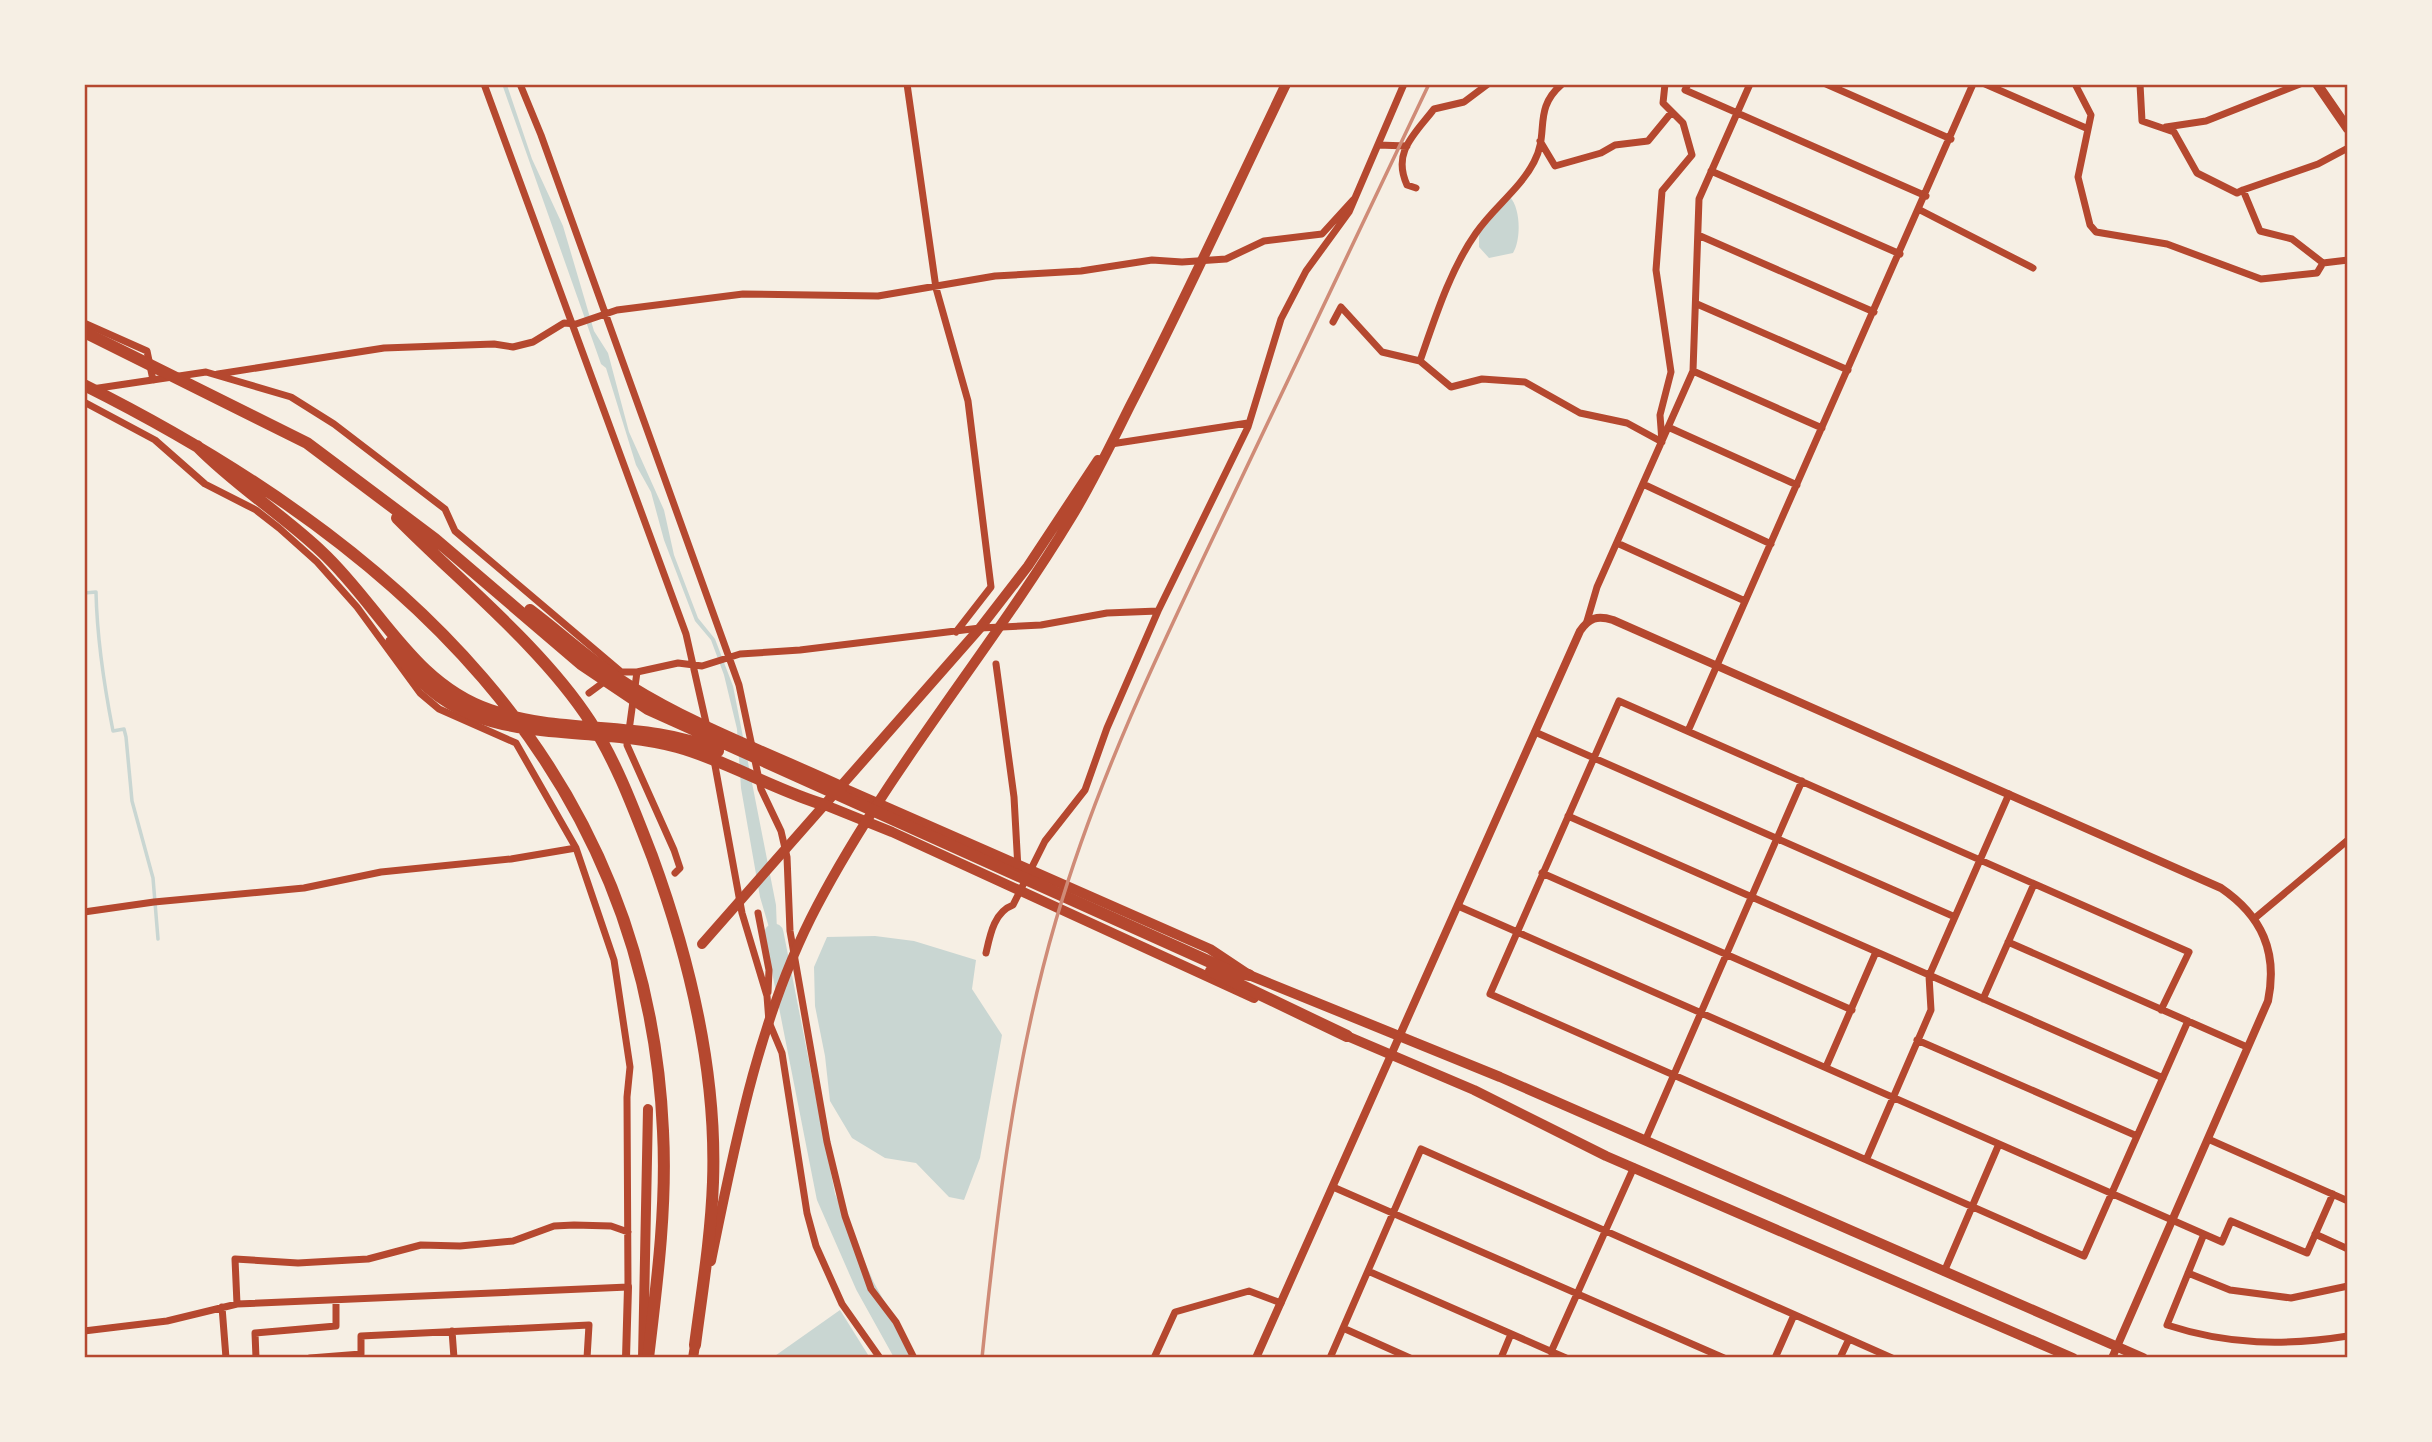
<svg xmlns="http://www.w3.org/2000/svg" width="2432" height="1442" font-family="'Golos Text',sans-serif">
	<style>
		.water { fill: #c9d6d2 }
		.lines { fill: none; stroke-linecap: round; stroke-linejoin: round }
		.stream { stroke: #c9d6d2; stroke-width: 3.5 }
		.river { stroke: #c9d6d2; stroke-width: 19 }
		.minor { stroke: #b5482f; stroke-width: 7 }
		.tertiary { stroke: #b5482f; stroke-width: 8 }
		.secondary { stroke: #b5482f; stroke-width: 10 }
		.primary { stroke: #b5482f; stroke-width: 10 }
		.trunk { stroke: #b5482f; stroke-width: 10 }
		.motorway { stroke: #b5482f; stroke-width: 12 }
		.rail { stroke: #cf8b77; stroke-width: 3.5 }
		.neatline { fill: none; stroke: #b5482f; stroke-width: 2.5 }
	</style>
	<rect width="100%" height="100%" fill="#f6efe4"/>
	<path class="water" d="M502 84 507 85 532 159 563 226 594 331 608 353 629 432 664 510 674 555 698 618 715 639 733 686 776 905 778 958 760 897 741 788 737 729 724 675 711 640 695 621 664 540 651 492 636 465 606 368 601 364Z
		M1510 197C1521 209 1521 240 1513 253L1489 258 1479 247V234Z
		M875 936 914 941 976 960 972 989 1002 1035 980 1158 964 1200 949 1197 916 1163 885 1158 852 1138 830 1101 825 1056 815 1006 814 967 827 937Z
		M840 1310 870 1358H772Z"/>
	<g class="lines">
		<path class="stream" d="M84 593 96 592C97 639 104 685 113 731L124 729 126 737 132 801 153 878 158 939"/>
		<path class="river" d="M774 933 826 1197 865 1286 905 1358"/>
		<path class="minor" d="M484 84 686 634 707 727
			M520 84 541 135 739 685 761 789 781 831 787 857 790 931 827 1142 845 1216 871 1289 896 1322 914 1358
			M907 84 936 288 968 401 991 587 956 632
			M1562 84C1532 110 1550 132 1534 162 1520 189 1493 208 1476 233 1450 270 1435 318 1420 361L1451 387 1482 379 1525 382 1580 413 1627 423 1662 442 1660 415 1671 372 1656 270 1662 191 1692 155 1683 123 1663 103 1665 84
			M1688 84 1685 90 1926 196
			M1826 84 1951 139
			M1985 84 2086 128
			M2075 84 2091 115 2078 177 2090 225 2096 232 2167 244 2261 279 2317 273 2323 263
			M2140 84 2142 121 2174 132 2197 173 2237 193 2243 190 2260 231 2292 239 2323 263 2348 260
			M2166 127 2206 121 2300 84
			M1540 141 1555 166 1601 153 1615 145 1648 141 1671 113
			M1378 145 1407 146
			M1711 171 1900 254
			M1416 188 1407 185C1392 152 1414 135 1434 109L1464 102 1488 84
			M2243 190 2318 164 2348 148
			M1920 210 2033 268
			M1698 235 1874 312
			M1697 304 1848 370
			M1333 322 1341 307 1382 352 1420 361
			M84 323 147 351 153 380
			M1693 371 1822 428
			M218 374 384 348 494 344 513 347 533 342 564 323 576 324 617 310 743 294 878 296 995 276 1081 271 1152 260 1182 262 1226 259 1264 241 1322 234 1353 200
			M92 389 206 372 291 397 334 424 445 509 455 531 620 671
			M84 402 155 440 205 484 256 510 279 528 317 562 357 607 420 693 439 709 516 743 576 848 614 960 630 1067 627 1097 628 1287 237 1304 167 1321 84 1331
			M1668 427 1797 485
			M1111 444 1248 423
			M1643 484 1771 544
			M1617 543 1745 601
			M1587 621 1597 587 1693 371 1699 199 1750 84
			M996 664 1014 797 1018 869
			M618 672H637L627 745 674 850 680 868 675 873
			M637 672 678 663 702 666 740 654 800 650 980 628 1041 625 1107 613 1158 611
			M589 693 608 679
			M1688 731 1973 84
			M1535 732 1955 917
			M714 760 742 913 767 996 769 1022 782 1053 807 1213 816 1246 842 1304 880 1358
			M1568 816 2163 1078
			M1542 873 1852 1010
			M1458 906 2222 1242 2231 1221 2307 1253 2333 1194
			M84 912 154 902 304 888 381 872 511 859 576 848
			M758 913 769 970 768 992
			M2255 918 2348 840
			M2008 942 2247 1047
			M986 953C990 935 994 912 1013 905L1045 841 1085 790 1107 728 1158 611 1248 427 1281 319 1306 271 1349 212 1404 84
			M1983 999 2034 884
			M2161 1010 2189 952 1619 701 1490 994 2084 1256 2188 1021
			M1917 1040 2137 1136
			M1826 1067 1876 952
			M2208 1139 2348 1201
			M1645 1141 1802 781
			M1867 1158 1931 1010 1929 976 2009 794
			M1333 1187 1724 1358
			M2204 1234 2167 1325C2228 1345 2285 1346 2348 1336
			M2315 1234 2348 1249
			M1368 1271 1566 1358
			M1944 1272 1999 1144
			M2188 1273 2230 1290 2291 1298 2348 1286
			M237 1304 235 1259 298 1263 368 1259 421 1245 460 1246 513 1241 554 1226 574 1225 611 1226 628 1232
			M222 1307 226 1358
			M1343 1328 1410 1358
			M452 1331 454 1358
			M1551 1352 1634 1167
			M256 1358 255 1333 336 1326V1301
			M310 1358 361 1354V1336L589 1325 587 1358
			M1154 1358 1175 1312 1249 1291 1281 1303
			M1330 1358 1421 1149 1892 1358
			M1501 1358 1511 1334
			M1775 1358 1794 1315
			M1840 1358 1849 1339"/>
		<path class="tertiary" d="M626 1358 628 1287
			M1256 1358 1580 631C1589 618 1597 615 1613 620L2221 888C2262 916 2278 952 2268 1001L2112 1358"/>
		<path class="secondary" d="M2317 84 2348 129"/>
		<path class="primary" d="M841 787 1210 949 1249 975 1500 1077 2143 1358
			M825 805 892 832 1254 998
			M1340 1033 1474 1090 1606 1156 2073 1358"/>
		<path class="trunk" d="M702 944 980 628 1028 566 1098 460
			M711 1261C735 1142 760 1014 817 906 889 769 991 650 1071 518 1093 482 1111 444 1130 406 1185 300 1234 192 1286 84
			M643 1358 648 1109
			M693 1358 696 1339"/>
		<path class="motorway" d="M84 332 307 443 435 539 581 664 648 709 1230 971 1249 975
			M84 385C392 539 647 764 663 1131 667 1207 657 1283 648 1358
			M197 446C236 486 282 514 322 552 379 605 413 684 490 710 564 736 646 719 718 751
			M397 518C459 581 542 647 590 721 617 763 634 810 652 856 690 960 717 1071 713 1182 711 1237 702 1291 695 1345
			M530 610C563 635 593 663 628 685 695 727 770 754 841 787
			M391 642C458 757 570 719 677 747 728 761 774 790 825 805
			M1211 971 1347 1036"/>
		<path class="rail" d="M982 1358C997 1211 1014 1063 1056 920 1099 773 1166 636 1232 498 1298 360 1364 222 1429 84"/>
	</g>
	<rect width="2432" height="1442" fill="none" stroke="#f6efe4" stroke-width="172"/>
	<rect x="86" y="86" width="2260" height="1270" class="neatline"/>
</svg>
